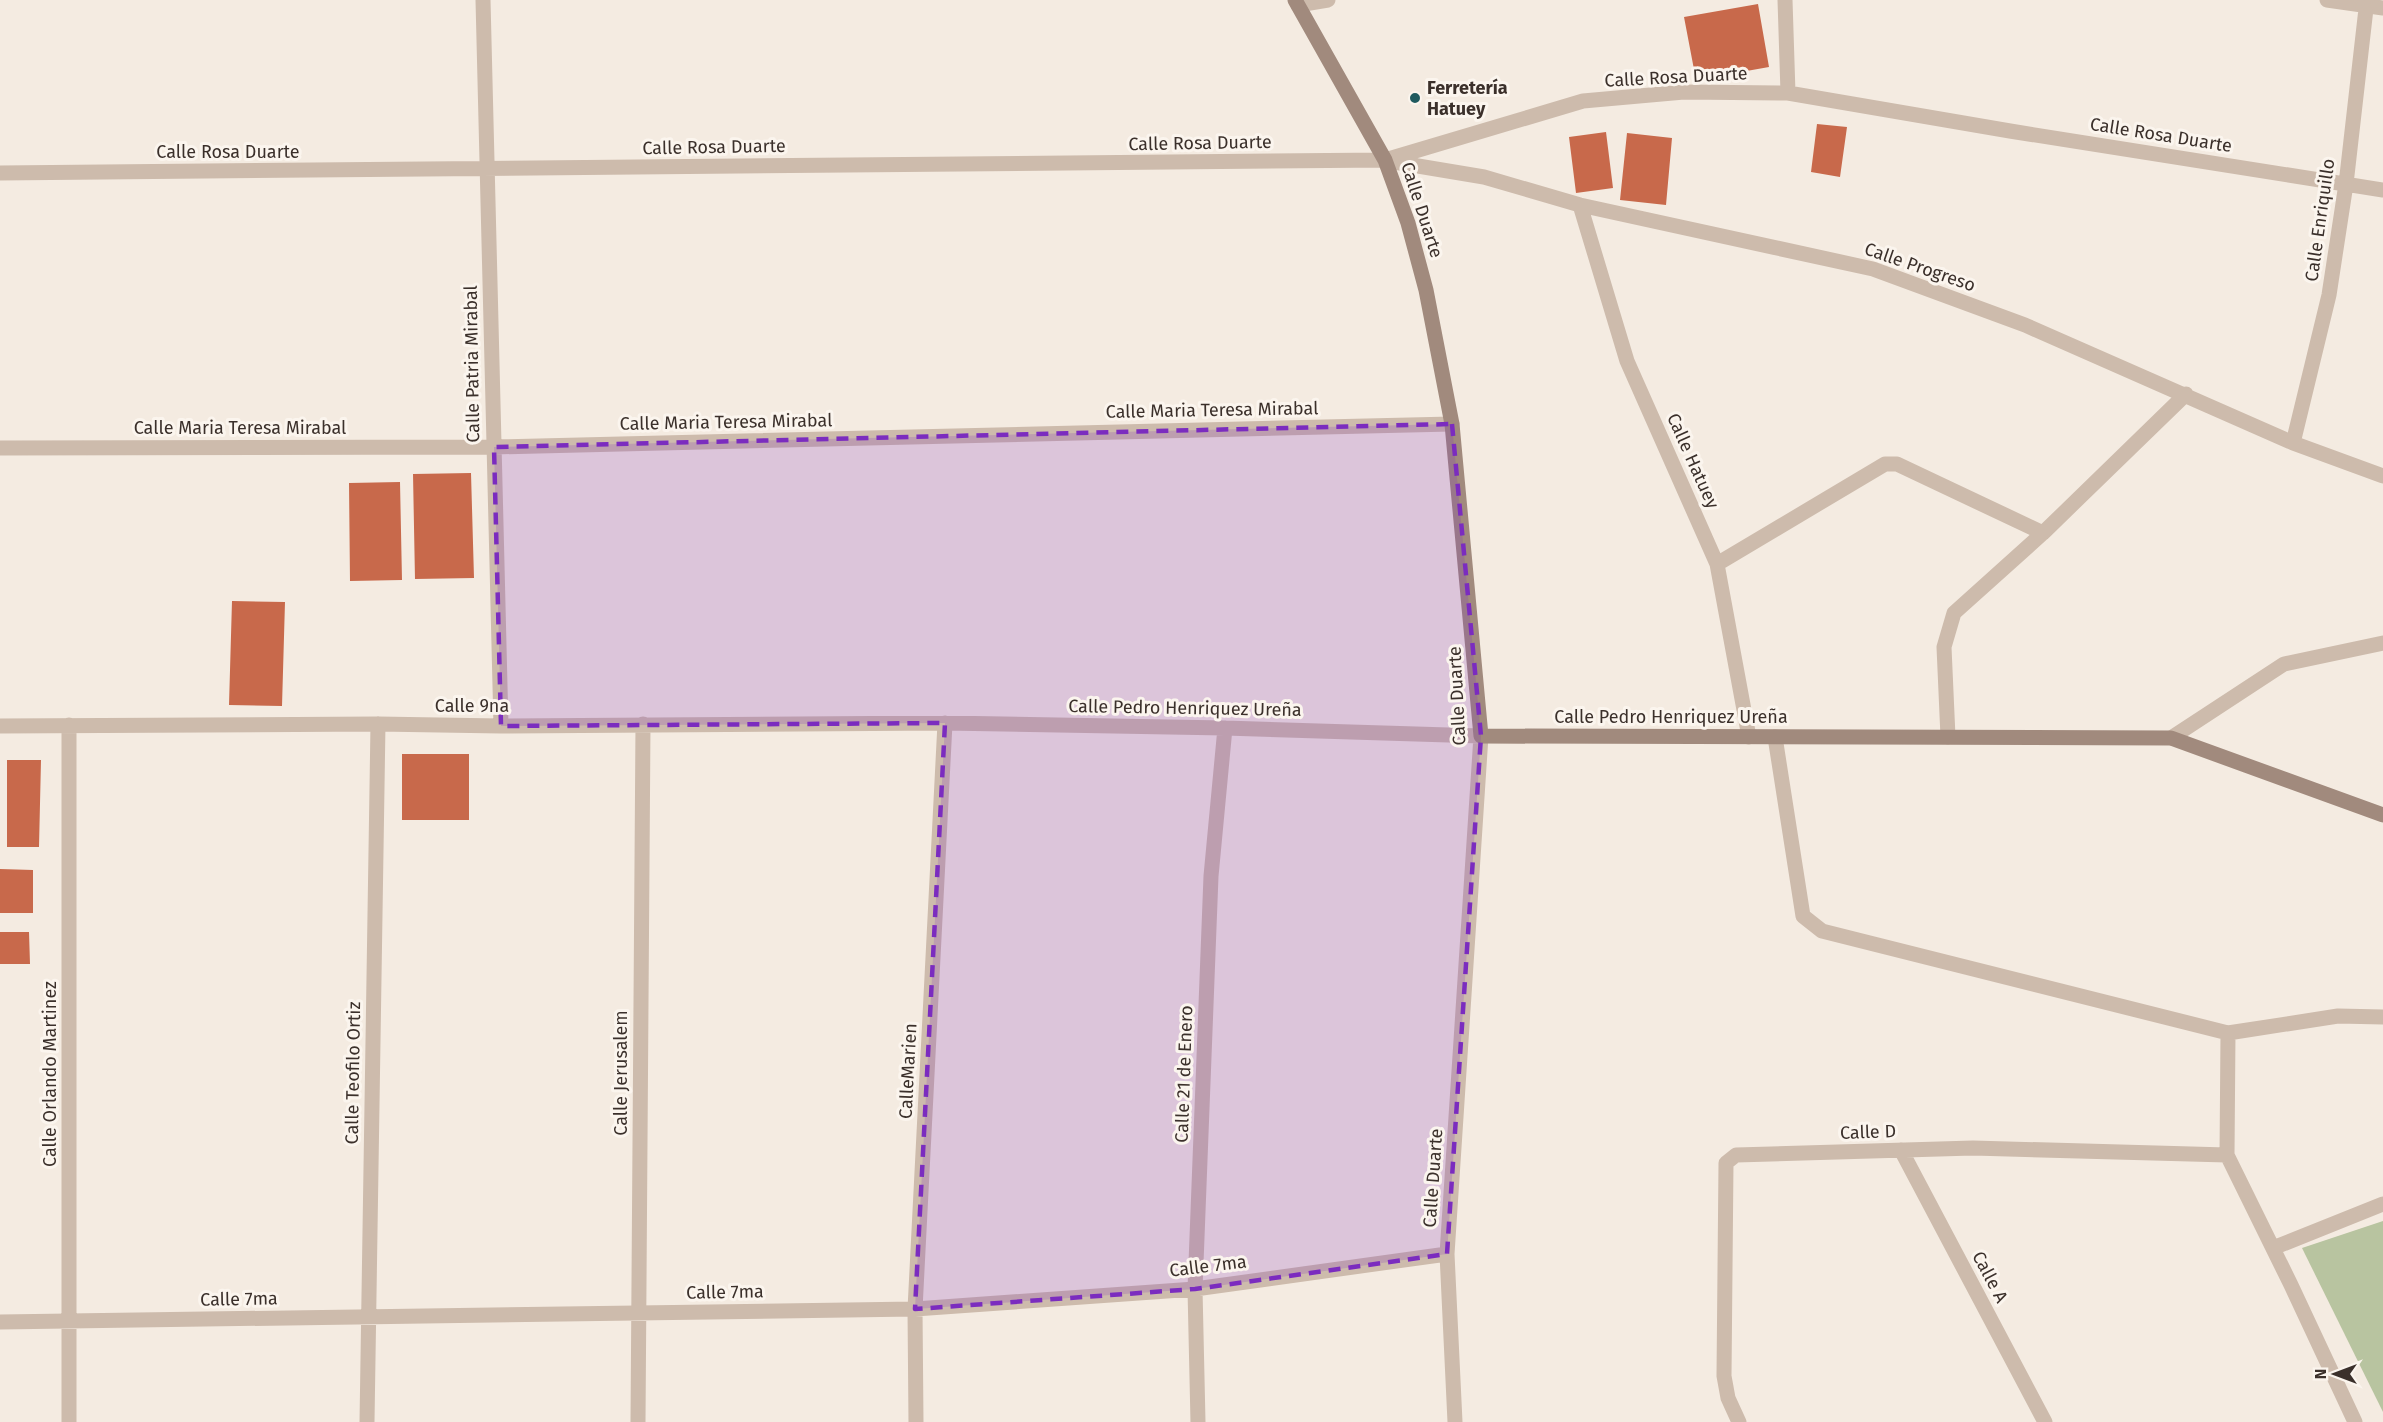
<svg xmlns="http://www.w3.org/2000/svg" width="2383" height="1422" font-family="'Fira Sans',sans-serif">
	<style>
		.green { fill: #b8c4a0 }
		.building { fill: #c8694b }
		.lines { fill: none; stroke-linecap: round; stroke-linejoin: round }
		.lane { stroke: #cdbbac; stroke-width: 15 }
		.street { stroke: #cdbbac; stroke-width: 15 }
		.secondary { stroke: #a18a7d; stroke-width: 15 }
		.marked { fill: #7b2cbf; fill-opacity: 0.2; stroke: #7b2cbf; stroke-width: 4.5; stroke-dasharray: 12 8; stroke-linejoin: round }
		.poi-dot { fill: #1f5a5e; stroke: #fbf5ee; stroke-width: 2 }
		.labels { text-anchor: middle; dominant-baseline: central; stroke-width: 6; stroke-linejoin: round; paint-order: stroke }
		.street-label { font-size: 18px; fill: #3b302b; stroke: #fbf5ee }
		.poi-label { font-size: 18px; font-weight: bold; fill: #3b302b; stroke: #fbf5ee; text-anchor: start }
	</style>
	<rect width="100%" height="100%" fill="#f4ebe1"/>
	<path class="green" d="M2383 1221V1412L2302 1248Z"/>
	<path class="building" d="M1758 4 1769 67 1696 80 1684 17Z
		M1817 124 1847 127 1840 177 1811 172Z
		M1606 132 1613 188 1576 193 1569 137Z
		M1627 133 1672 138 1666 205 1620 200Z
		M471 473 474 578 415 579 413 474Z
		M400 482 402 580 350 581 349 483Z
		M232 601 285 602 282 706 229 705Z
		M402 754H469V820H402Z
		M7 760H41L39 847H7Z
		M0 869 33 870V913H0Z
		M0 932H29L30 964H0Z"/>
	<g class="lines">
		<path class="lane" d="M1298 5 1328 0"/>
		<path class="street" d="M483 0 501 726
			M1785 0 1788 93
			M2327 0 2383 8
			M1388 161 1484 177 1580 205 1873 269 2025 325 2293 443 2383 476
			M0 173 1385 160 1583 101 1684 92 1788 93 2010 131 2383 190
			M1580 205 1627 361 1717 564 1749 737
			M2293 443 2329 295 2346 184 2367 0
			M0 448 494 447 1452 424
			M1717 564 1885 464H1897L2043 533
			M69 725V1422
			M0 726 378 724 501 726 945 723 1225 728 1481 736 1447 1254 1455 1422
			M1775 737 1803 916 1822 931 2228 1033 2338 1016 2383 1017
			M1948 737 1944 647 1954 613 2043 533 2186 394
			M2171 738 2284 664 2383 643
			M2228 1033 2227 1155 2291 1285 2355 1422
			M1901 1150 2045 1422
			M2273 1248 2383 1204
			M0 1322 915 1309 1195 1289 1447 1254
			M367 1422 378 724
			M638 1422 643 724
			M916 1422 915 1309 945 723
			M1198 1422 1195 1289 1211 876 1225 728
			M1739 1422 1728 1398 1724 1376 1726 1163 1736 1155 1973 1148 2227 1155"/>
		<path class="secondary" d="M1295 0 1385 160 1408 223 1426 290 1452 424 1481 736 2171 738 2383 815"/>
	</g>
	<path class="marked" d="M1452 424 1481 736 1447 1254 1195 1289 915 1309 945 723 501 726 494 447Z"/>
	<circle class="poi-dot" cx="1415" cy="98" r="6"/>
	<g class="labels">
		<g class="street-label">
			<text transform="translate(1676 77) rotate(-3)">Calle Rosa Duarte</text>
			<text transform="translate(2161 135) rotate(9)">Calle Rosa Duarte</text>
			<text transform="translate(1200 143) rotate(-1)">Calle Rosa Duarte</text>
			<text transform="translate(714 147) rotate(-1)">Calle Rosa Duarte</text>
			<text x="228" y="152">Calle Rosa Duarte</text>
			<text transform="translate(1422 210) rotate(72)">Calle Duarte</text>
			<text transform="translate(2320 220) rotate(-82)">Calle Enriquillo</text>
			<text transform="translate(1920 267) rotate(19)">Calle Progreso</text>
			<text transform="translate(472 364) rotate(-91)">Calle Patria Mirabal</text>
			<text transform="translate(1212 410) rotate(-1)">Calle Maria Teresa Mirabal</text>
			<text transform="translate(726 422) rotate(-1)">Calle Maria Teresa Mirabal</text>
			<text x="240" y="428">Calle Maria Teresa Mirabal</text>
			<text transform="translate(1693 461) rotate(66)">Calle Hatuey</text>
			<text transform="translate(1457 696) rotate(-93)">Calle Duarte</text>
			<text x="472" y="706">Calle 9na</text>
			<text transform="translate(1185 708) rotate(1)">Calle Pedro Henriquez Ureña</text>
			<text x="1671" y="717">Calle Pedro Henriquez Ureña</text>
			<text transform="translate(908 1071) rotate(-87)">CalleMarien</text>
			<text transform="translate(353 1073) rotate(-89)">Calle Teofilo Ortiz</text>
			<text transform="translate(621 1073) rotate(-90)">Calle Jerusalem</text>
			<text transform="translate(50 1074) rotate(-90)">Calle Orlando Martinez</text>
			<text transform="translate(1184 1074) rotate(-88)">Calle 21 de Enero</text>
			<text transform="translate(1868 1132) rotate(-2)">Calle D</text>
			<text transform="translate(1433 1178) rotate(-86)">Calle Duarte</text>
			<text transform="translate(1208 1266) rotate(-7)">Calle 7ma</text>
			<text transform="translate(1990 1277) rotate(62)">Calle A</text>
			<text transform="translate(725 1292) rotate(-1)">Calle 7ma</text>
			<text transform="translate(239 1299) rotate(-1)">Calle 7ma</text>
		</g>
		<g class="poi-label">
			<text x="1427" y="88">Ferretería<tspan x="1427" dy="21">Hatuey</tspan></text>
		</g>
	</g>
	<g transform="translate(2335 1374) rotate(270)" stroke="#fbf5ee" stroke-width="4.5" paint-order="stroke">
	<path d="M0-4.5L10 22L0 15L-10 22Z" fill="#3b302b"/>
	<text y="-9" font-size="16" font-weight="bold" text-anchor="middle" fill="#3b302b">N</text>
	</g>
</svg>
